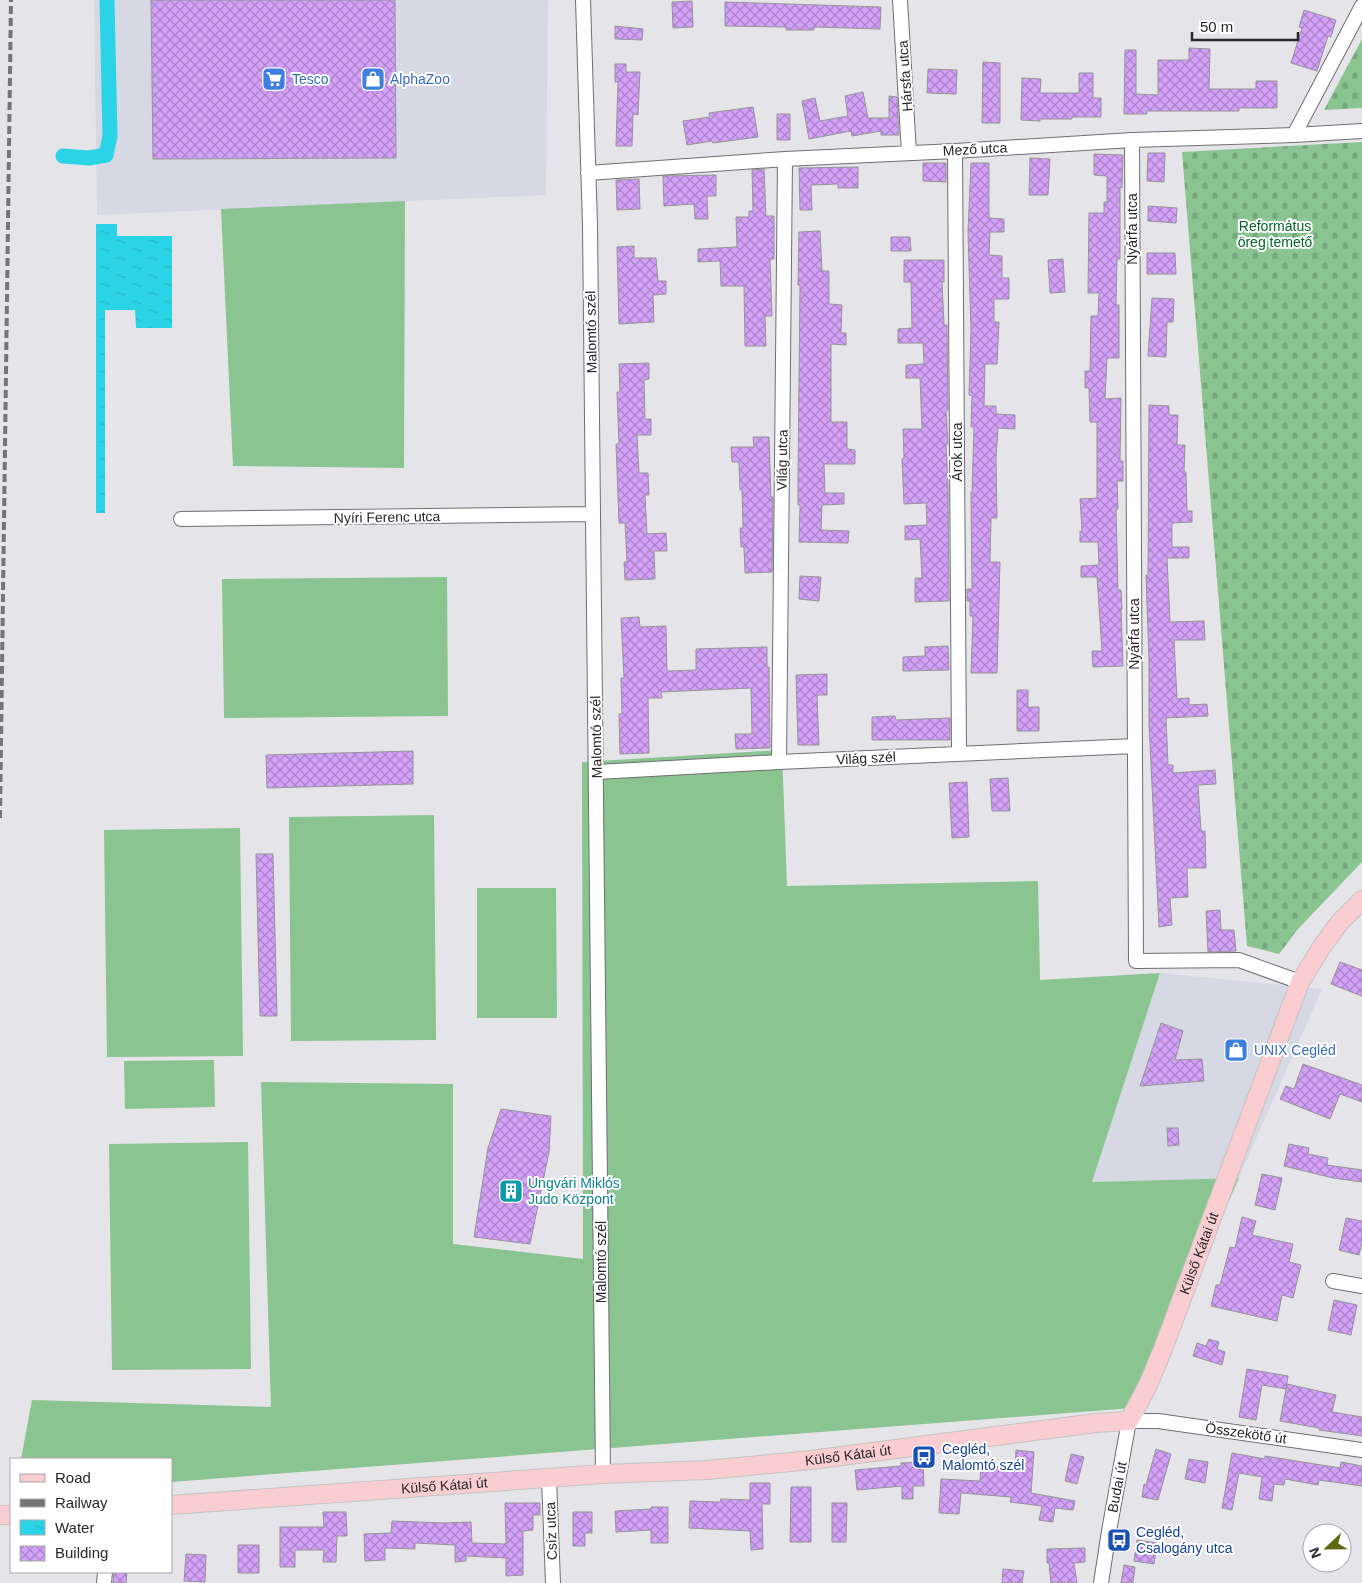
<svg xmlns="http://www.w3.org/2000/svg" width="1362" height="1583" font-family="Arial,sans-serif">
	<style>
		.built { fill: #d6d8e3 }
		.grass { fill: #8ac491 }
		.cemetery { fill: url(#cemetery-stones) }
		.water { fill: url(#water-ripples) }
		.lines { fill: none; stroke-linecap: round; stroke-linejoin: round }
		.canal { stroke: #2ad4e6; stroke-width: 15 }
		.building { fill: url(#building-cross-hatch); stroke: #959497 }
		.minor-casing { stroke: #6f6f73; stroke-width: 16 }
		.major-casing { stroke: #c3c3c3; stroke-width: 20 }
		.minor { stroke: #fff; stroke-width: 14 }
		.major { stroke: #facdd0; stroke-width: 18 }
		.rail { stroke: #757578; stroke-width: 4; stroke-dasharray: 8 4; stroke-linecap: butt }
		.labels { text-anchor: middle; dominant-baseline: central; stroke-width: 4; stroke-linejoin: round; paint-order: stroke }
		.street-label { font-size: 14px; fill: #28282a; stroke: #fff }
		.shop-label { font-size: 14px; fill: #366cbe; stroke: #fff; text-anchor: start }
		.park-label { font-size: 14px; fill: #036625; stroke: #fff }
		.culture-label { font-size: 14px; fill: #0d838f; stroke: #fff; text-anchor: start }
		.transit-label { font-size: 14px; fill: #164399; stroke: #fff; text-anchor: start }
	</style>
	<defs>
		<pattern id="cemetery-stones" width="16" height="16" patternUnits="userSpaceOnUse" patternTransform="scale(1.25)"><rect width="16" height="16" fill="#8ac491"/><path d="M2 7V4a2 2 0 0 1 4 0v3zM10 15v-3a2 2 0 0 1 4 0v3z" fill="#77a87d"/></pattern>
		<pattern id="water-ripples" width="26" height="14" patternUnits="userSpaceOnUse" patternTransform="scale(1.25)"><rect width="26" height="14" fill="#2ad4e6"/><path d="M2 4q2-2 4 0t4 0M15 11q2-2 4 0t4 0" fill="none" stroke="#26b6c5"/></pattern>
		<pattern id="building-cross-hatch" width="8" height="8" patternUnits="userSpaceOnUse" patternTransform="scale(1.25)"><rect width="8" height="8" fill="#d3a1f7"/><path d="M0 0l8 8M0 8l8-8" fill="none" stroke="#ab83c8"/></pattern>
	</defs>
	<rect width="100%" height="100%" fill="#e5e5e9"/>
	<path class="built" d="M94 0H548L546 195 97 215Z
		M1160 973 1322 989 1239 1178 1092 1182Z"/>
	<path class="grass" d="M405 201 404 468 233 466 221 209Z
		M447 577 448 716 224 718 222 579Z
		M782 750 787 886 1038 881 1040 980 1160 973 1092 1182 1239 1178 1190 1289 1145 1407 171 1482V1459H21L32 1400 271 1407 261 1082 453 1084V1244L583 1259 582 762Z
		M434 815 436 1040 291 1041 289 817Z
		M240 828 243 1056 107 1057 104 830Z
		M477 888H556L557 1018H477Z
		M214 1060 215 1107 125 1109 124 1061Z
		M248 1142 251 1369 112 1370 109 1144Z"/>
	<path class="cemetery" d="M1362 39V108L1324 110Z
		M1362 142V862L1298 929 1279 954 1247 946 1182 152Z"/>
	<path class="water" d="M96 224H117V236H172V328H136L135 310H105V513H96Z"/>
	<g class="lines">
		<path class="canal" d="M63 156 89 158 106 155 110 136 107 0"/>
	</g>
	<path class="building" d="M151 0H395L396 158 153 159Z
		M692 1 693 27 673 28 672 2Z
		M725 2 881 7 880 29 814 27V30H786V27L725 26Z
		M1304 10 1336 20 1331 37 1328 36 1317 71 1291 63 1302 28 1299 27Z
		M615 26 643 29 642 40 615 39Z
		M1189 48 1210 49 1209 89H1256V81H1277V108H1239V111H1147V114H1124L1125 50H1136V94L1158 95V60H1189Z
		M983 62 1000 63V123H982Z
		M615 64H626V72H640L638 115 633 114 632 146H616L618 82H615Z
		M928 69 957 70 956 94 927 93Z
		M1079 73H1093V98H1101V117H1072V119H1040V121L1021 120 1022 78 1041 79 1040 93H1079Z
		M863 92 868 118H889V96L897 97 899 135H881V131L852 136 851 131 809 139 802 101 815 98 820 121 848 116 845 96Z
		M753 107 758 137 713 143 712 141 687 145 683 121 710 117 709 113Z
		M777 114H790V140H777Z
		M1148 153H1165L1164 182 1147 181Z
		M1094 154 1123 155 1122 188 1120 187V259H1117L1116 305H1119V358H1107L1105 399 1121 398 1120 461H1123V481H1117L1118 509H1116L1118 590H1121L1122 609H1121L1123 666 1093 667 1092 651H1102L1097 577H1081V566L1099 565 1098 542H1080V531H1082L1080 499 1097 498V422H1090L1089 388H1085V371H1090L1091 316H1098L1099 293H1088L1089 213H1104V202H1107V176L1094 175Z
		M1030 158 1050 159 1048 195H1029Z
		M923 163H946V182L923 181Z
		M971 163H989V218L1004 219V232H990L989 255 1002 256V278H1009V299H994V322H999L997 364H985L984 406H996V414L1015 415V429L998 428 996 458 997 518H991L990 562H1000L997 673H971L973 616H970V601H967V589H972L971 492H972L974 427H971L972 396 969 395 971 331 968 231Z
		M858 167V188H838V184L811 185 812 210H800L799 168Z
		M764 169 766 216H774V259H770L772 316H765L766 346H745L744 286H721L720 261 698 262V249L737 247 736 217H749V211H753L752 170Z
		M716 175V196H707L708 219H695L694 204 664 206 663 176Z
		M639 179 640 209 617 210 616 180Z
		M1148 206 1177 208 1176 223 1148 221Z
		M820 231 822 271H829V304L842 305 841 333H846V345L831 344V422H847V449L855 450V464H824L825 493H844V504L822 505 821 530 849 531 848 543 799 542 800 505H798V478L800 285H798L799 232Z
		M891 237H910L911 251H891Z
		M634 246V258H656L658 281H666V294L653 295 654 322 619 324 617 247Z
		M1147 253H1175L1176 274H1147Z
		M1063 259 1065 292 1050 293 1048 260Z
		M904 260H944V282H942L944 325H947L948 410H946L948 444H946L948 488 949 601 915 602V578H922L920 539 905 540V526L927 525 926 503 904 504 902 459 904 458 903 429H922L920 378H906V365L924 364 923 343H898V329L912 328 911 282H904Z
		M1152 298 1174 299 1173 322H1167L1166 357 1148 356Z
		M649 363V379L644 380 645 419H651V435H637L639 473H648L649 495H645L647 534 666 533 667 551H654L655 579 625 580 624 562H627L625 523H619L616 444H619L617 392H620L619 364Z
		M1149 405 1169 406V415H1178L1177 445H1185L1184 472H1186L1187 511H1192V522L1172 523V547H1189V558H1167L1170 622 1204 621 1205 640H1174L1177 699 1189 698V705L1207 704 1208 716 1166 718 1168 765H1173V773L1215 770 1216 784 1198 785 1201 831H1205L1206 868H1187L1188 897 1170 898 1172 925 1159 927 1149 724V660L1146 575H1148Z
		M753 437H769L771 497H773L772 572 745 573 744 547H741L740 528H743L742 490H740L739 462H732L731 447H754Z
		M800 576 821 577 819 601 799 599Z
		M639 617 640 627 666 626 667 671 696 670V649L767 647V667H769L770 748 736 749 735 734H752L751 688 661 692 662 698H648L649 753 620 754 619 714H622L621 678H624L621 618Z
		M948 646 949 670 903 671V657L925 656V647Z
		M827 674V695H817L819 745H798L796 675Z
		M1017 690H1028V707H1039V731H1017Z
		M895 716 896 720 950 718V740H872V717Z
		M413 751V784L267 788 266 755Z
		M1008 778 1010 811H992L990 779Z
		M967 782 969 837 952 838 949 783Z
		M256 854H273L277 1016H260Z
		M1220 910 1221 930H1234L1236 951 1208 952 1206 911Z
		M1340 962 1362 970V996L1331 984Z
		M1161 1023 1183 1031 1175 1060 1202 1059 1204 1081 1140 1086Z
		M1303 1064 1362 1085V1102L1340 1094 1330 1119 1280 1099 1286 1086 1294 1089Z
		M501 1109 551 1116 549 1152 530 1244 474 1237 488 1148Z
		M1167 1128H1178L1179 1145 1168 1146Z
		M1289 1144 1309 1148 1308 1154 1328 1158 1327 1165 1362 1170V1182L1333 1178 1284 1166Z
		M1262 1174 1282 1178 1275 1210 1255 1205Z
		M1242 1217 1256 1221 1252 1235 1293 1244 1289 1262 1301 1265 1293 1298 1282 1295 1277 1321 1211 1306 1216 1285H1220L1230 1247 1235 1248Z
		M1346 1218 1362 1221V1243L1359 1255 1339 1250Z
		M1334 1300 1357 1305 1351 1335 1328 1330Z
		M1209 1339 1219 1342 1217 1349 1225 1352 1222 1365 1193 1356 1197 1343 1206 1346Z
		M1247 1369 1288 1376 1286 1389 1262 1385 1256 1420 1239 1417Z
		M1287 1384 1336 1395 1332 1412 1362 1417V1436L1319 1430V1428L1280 1421Z
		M1156 1449 1171 1454 1158 1500 1142 1497 1144 1484 1146 1485Z
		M1016 1450 1034 1452 1031 1493 1075 1501 1073 1510 1055 1508 1053 1522 1039 1520 1042 1506 1010 1502 1011 1497 961 1493 959 1514 939 1513 941 1479 980 1481 981 1465 1015 1468Z
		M1232 1453 1265 1459V1456L1340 1468 1341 1462 1362 1466V1486L1319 1480 1318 1485 1285 1479 1284 1485 1274 1484 1272 1501 1259 1499 1262 1477 1239 1473 1232 1510 1222 1508Z
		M1071 1454 1084 1457 1077 1484 1065 1481Z
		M1189 1459 1208 1462 1205 1483 1185 1479Z
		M923 1462 924 1486H913V1499H902V1486L857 1490 855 1470 901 1466V1463Z
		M750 1483H770V1504H762L763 1549 751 1550 750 1531 689 1528 690 1501 720 1502 721 1499 750 1500Z
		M791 1487H811V1542H790Z
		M505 1503H540V1515H533V1530L523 1531V1575L506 1576V1558L466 1556V1561L455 1562V1545L415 1543V1549L385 1548V1560L365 1561 364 1534 391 1533 392 1521 444 1523 471 1522 472 1543 506 1544Z
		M832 1503H847L846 1542H832Z
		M651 1507H668V1543H651V1530L616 1532 615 1511 651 1509Z
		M323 1512H346L347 1536H337L336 1562H323L324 1550H295V1567H280V1527H324Z
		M573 1512H592V1533H585V1546H573Z
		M1137 1540 1157 1543 1154 1564 1134 1561Z
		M238 1545H259V1573H238Z
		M1085 1548V1562L1074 1563 1077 1583H1051L1049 1563H1047V1549Z
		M186 1554 206 1555 205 1582 184 1581Z
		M1124 1565 1135 1567 1133 1583H1121Z
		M1003 1569 1024 1571 1022 1583H1002Z
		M114 1572H127L126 1583H113Z"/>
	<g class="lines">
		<g class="minor-casing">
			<path id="minor" d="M583 0 590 225 603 1474
				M900 0 909 153
				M1294 135 1362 6
				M1132 140 1136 961 1239 960 1300 982
				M955 151 959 753
				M588 173 785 159 955 151 1132 140 1294 135 1362 131
				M181 519 593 514
				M779 762 785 159
				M597 772 779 762 1135 746
				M1333 1281 1362 1286
				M549 1478 553 1583
				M104 1583 105 1572
				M1101 1583 1109 1531 1129 1421H1158L1362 1450"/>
		</g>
		<g class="major-casing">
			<g id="major">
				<path id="s1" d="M171 1505 603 1474 707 1470 811 1460 1096 1423 1129 1421 1148 1385 1163 1349 1300 982 1323 945 1340 922 1362 900"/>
				<path d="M0 1515H11"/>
			</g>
		</g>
		<use href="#minor" class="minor"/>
		<use href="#major" class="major"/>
		<path class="rail" d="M0 818 11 0"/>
	</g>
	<defs>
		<g id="supermarket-square" transform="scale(1.25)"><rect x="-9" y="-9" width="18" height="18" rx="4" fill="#3f7fe0" stroke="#fff"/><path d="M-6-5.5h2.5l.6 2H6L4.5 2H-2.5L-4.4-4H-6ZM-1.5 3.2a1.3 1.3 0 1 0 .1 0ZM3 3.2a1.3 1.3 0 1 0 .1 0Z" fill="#fff"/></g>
		<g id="shop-square" transform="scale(1.25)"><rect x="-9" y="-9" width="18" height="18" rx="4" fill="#3f7fe0" stroke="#fff"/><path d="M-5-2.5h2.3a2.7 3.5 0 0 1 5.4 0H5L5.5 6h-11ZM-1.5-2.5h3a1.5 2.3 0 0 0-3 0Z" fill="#fff"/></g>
		<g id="building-square" transform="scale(1.25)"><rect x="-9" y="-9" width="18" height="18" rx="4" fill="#0f9aa8" stroke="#fff"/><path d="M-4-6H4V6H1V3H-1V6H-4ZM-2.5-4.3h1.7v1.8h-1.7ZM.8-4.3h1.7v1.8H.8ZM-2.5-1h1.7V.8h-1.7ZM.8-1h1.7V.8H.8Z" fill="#fff"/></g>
		<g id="bus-square" transform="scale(1.25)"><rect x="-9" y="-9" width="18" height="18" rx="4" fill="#1a4fb4" stroke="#fff"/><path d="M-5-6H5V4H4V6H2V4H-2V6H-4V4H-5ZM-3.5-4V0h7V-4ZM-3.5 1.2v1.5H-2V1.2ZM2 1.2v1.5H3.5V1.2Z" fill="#fff"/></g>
	</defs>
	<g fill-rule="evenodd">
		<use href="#supermarket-square" x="274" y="79"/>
		<use href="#shop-square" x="373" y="79"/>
		<use href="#shop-square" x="1236" y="1050"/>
		<use href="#building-square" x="511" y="1191"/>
		<use href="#bus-square" x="924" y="1457"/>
		<use href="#bus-square" x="1119" y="1540"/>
	</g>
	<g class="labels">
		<g class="street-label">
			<text transform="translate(905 76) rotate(-94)">Hársfa utca</text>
			<text transform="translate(975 149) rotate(-3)">Mező utca</text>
			<text transform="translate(1132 229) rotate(-90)">Nyárfa utca</text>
			<text transform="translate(591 332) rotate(-91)">Malomtó szél</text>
			<text transform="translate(957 452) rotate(-90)">Árok utca</text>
			<text transform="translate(782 460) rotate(-89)">Világ utca</text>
			<text transform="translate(387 517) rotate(-1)">Nyíri Ferenc utca</text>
			<text transform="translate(1134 634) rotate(-90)">Nyárfa utca</text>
			<text transform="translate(596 737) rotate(-91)">Malomtó szél</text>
			<text transform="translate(866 758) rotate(-3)">Világ szél</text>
			<text stroke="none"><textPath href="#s1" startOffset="1144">Külső Kátai út</textPath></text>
			<text transform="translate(601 1262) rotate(-90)">Malomtó szél</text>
			<text transform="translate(1246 1433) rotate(8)">Összekötő út</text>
			<text stroke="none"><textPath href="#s1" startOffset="679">Külső Kátai út</textPath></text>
			<text stroke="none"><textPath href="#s1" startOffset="274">Külső Kátai út</textPath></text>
			<text transform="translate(1117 1487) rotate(-79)">Budai út</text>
			<text transform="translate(551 1531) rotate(-92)">Csíz utca</text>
		</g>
		<g class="shop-label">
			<text x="292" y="79">Tesco</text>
			<text x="390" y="79">AlphaZoo</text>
			<text x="1254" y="1050">UNIX Cegléd</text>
		</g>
		<g class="park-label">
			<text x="1275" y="226">Református<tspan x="1275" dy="16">öreg temető</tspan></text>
		</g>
		<g class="culture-label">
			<text x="528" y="1183">Ungvári Miklós<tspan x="528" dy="16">Judo Központ</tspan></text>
		</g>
		<g class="transit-label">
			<text x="942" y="1449">Cegléd,<tspan x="942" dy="16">Malomtó szél</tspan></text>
			<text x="1136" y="1532">Cegléd,<tspan x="1136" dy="16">Csalogány utca</tspan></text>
		</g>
	</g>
	<rect x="10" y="1458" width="162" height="115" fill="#ffffff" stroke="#a9a9aa"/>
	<rect x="20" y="1474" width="25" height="8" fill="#facdd0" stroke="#a9a9aa"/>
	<text x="55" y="1483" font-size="15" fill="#28282a">Road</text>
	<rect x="20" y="1499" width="25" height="8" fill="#757578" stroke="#a9a9aa"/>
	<text x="55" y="1508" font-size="15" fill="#28282a">Railway</text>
	<rect x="20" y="1520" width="25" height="15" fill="url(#water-ripples)" stroke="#a9a9aa"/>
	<text x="55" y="1533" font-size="15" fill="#28282a">Water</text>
	<rect x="20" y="1546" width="25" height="15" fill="url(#building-cross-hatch)" stroke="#a9a9aa"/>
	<text x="55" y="1558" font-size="15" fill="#28282a">Building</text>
	<g transform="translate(1327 1548) rotate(248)"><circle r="24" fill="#ffffff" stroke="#a9a9aa"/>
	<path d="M0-4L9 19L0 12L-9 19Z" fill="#5e680c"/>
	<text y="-8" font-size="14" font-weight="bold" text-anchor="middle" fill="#28282a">N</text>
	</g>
	<path d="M1192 32v8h106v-8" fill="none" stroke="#28282a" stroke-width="2.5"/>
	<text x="1200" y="32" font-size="15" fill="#28282a" stroke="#ffffff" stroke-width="4" paint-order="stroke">50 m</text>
</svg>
